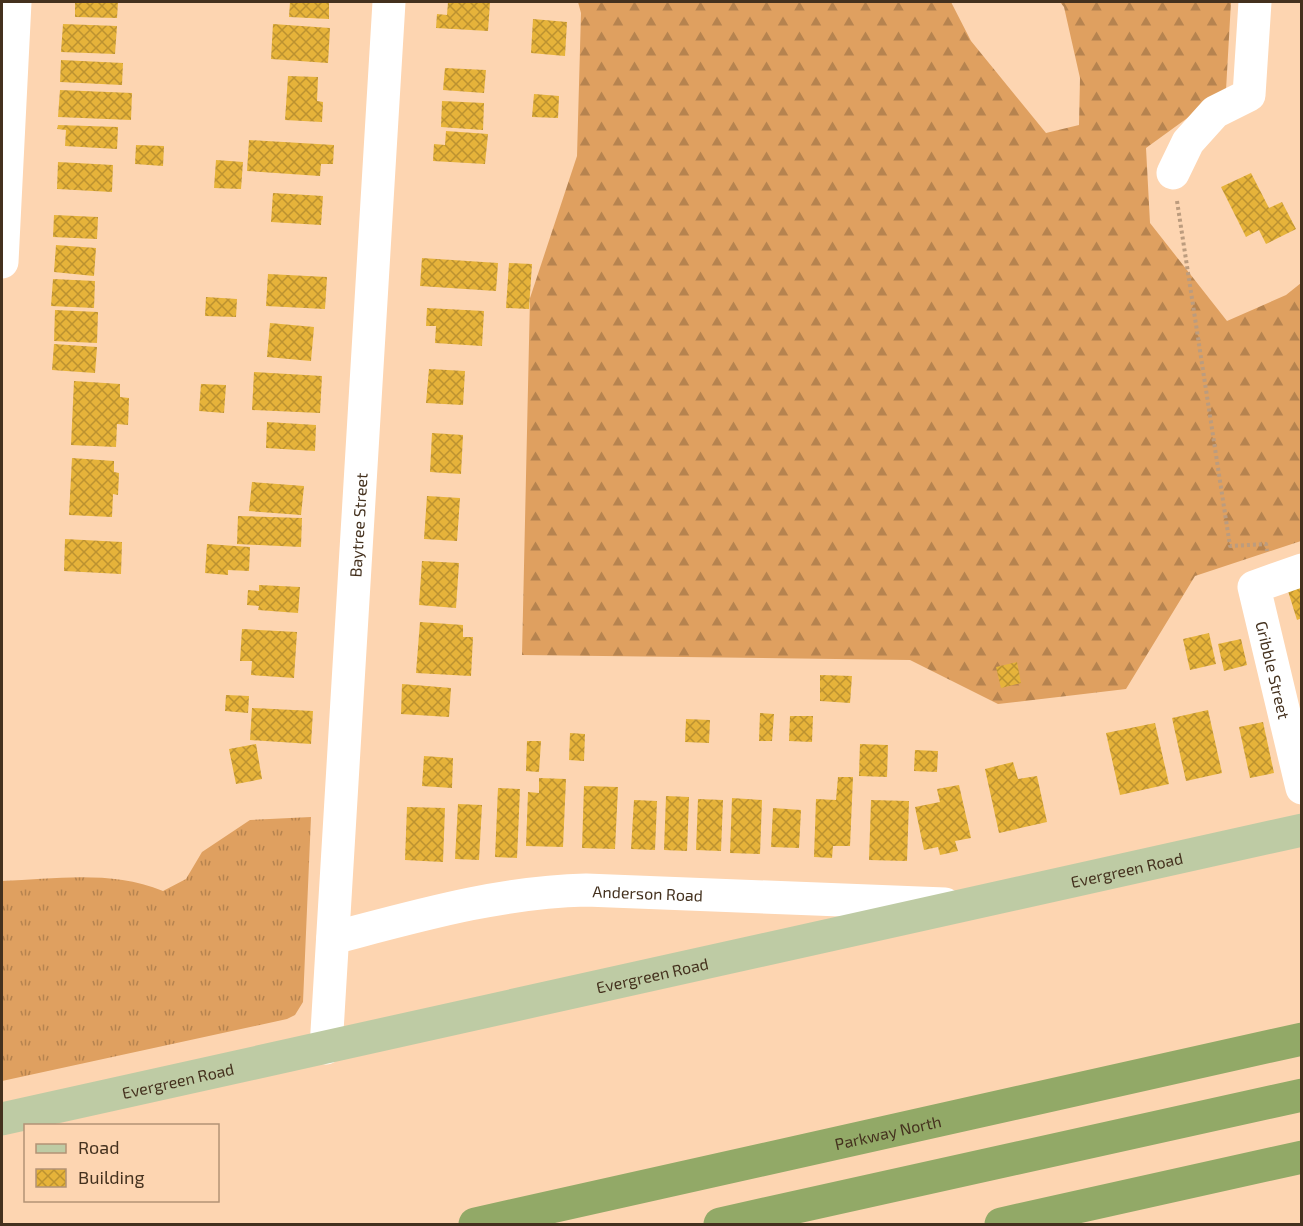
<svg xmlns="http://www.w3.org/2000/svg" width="1303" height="1226" font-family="'Exo 2',sans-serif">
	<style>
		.grass { fill: url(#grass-tufts) }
		.forest { fill: url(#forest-firs) }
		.building { fill: url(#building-cross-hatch) }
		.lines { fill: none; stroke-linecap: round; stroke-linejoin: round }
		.path { stroke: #bc9c7e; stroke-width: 4; stroke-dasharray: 3 3; stroke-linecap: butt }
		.minor { stroke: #fff; stroke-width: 33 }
		.major { stroke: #becba4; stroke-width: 33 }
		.highway { stroke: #92a967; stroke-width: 33 }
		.labels { text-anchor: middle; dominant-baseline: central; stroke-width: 4.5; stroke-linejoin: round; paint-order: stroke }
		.street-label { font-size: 16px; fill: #44311e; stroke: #fdd5b1 }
	</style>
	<defs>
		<pattern id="grass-tufts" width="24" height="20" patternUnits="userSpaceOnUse" patternTransform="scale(1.5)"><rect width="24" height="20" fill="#dfa060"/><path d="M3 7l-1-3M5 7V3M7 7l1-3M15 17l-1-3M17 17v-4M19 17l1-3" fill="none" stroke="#b6834f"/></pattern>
		<pattern id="forest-firs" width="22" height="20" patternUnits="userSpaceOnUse" patternTransform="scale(1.5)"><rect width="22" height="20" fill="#dfa060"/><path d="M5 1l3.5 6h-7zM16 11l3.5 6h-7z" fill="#b6834f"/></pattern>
		<pattern id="building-cross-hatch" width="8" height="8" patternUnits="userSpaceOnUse" patternTransform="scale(1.5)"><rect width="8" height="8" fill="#e6b33a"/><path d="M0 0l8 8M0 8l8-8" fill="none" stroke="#bc9230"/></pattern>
	</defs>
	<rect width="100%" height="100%" fill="#fdd5b1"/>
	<path class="grass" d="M311 817 303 1002 295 1015 287 1019 2 1081V881C56 879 111 870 163 891L186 879 202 852 250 820Z"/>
	<path class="forest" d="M578 2H951L971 41 1046 133 1079 125 1080 78 1064 7 1060 2H1231L1226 90 1146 148 1150 223 1227 321 1286 295 1301 283V541L1195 576 1126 689 998 704 910 660 522 655 530 298 577 156 581 13Z"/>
	<path class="building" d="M75 2H118L117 18 75 17Z
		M290 2H329V19L289 17Z
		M448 2H490L488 31 436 28 437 14 447 15Z
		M533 19 567 22 565 56 531 53Z
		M63 24 117 26 115 54 61 52Z
		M273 24 330 28 328 63 271 59Z
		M61 60 123 63 122 85 60 82Z
		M445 68 486 70 484 93 443 90Z
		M288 76 318 77 317 101 323 102 322 122 285 120Z
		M60 90 132 93 131 120 58 117Z
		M534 94 559 96 558 118 532 117Z
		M442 101 484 103 483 130 441 127Z
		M58 125 118 127 117 149 65 146 66 130 57 129Z
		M446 131 488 134 485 164 433 161 434 144 445 145Z
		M249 140 334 145 333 164H321L320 176 247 171Z
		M136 145 164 146 163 166 135 164Z
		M216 160 243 162 241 189 214 188Z
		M58 162 113 165 112 192 57 189Z
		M1251 173 1269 208 1282 202 1296 229 1266 244 1259 230 1246 237 1221 187Z
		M273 193 323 196 321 225 271 222Z
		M54 215 98 217 97 239 53 237Z
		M56 245 96 248 94 276 54 272Z
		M422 258 498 263 496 291 420 286Z
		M509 263 532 264 529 309 506 308Z
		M268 274 327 277 325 309 266 306Z
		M53 279 95 281 94 308 51 306Z
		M206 297 237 299 236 317 205 316Z
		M427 308 484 311 482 346 435 343 436 326H426Z
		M55 310 98 312 97 343 54 341Z
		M270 323 314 327 311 361 267 357Z
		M54 344 97 347 95 373 52 370Z
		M429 369 465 371 463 405 426 403Z
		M254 372 322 376 320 413 252 410Z
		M74 381 120 384V397L129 398 128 425 117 424 116 447 71 445Z
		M201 384 226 385 224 413 199 411Z
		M267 422 316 425 315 451 266 448Z
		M432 433 463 435 461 474 430 472Z
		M72 458 114 461V472L119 473 118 495 113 494 112 517 69 515Z
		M252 482 304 486 301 515 249 511Z
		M427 496 460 498 457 541 424 539Z
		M238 516 302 518 301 547 237 544Z
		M65 539 122 542 121 574 64 571Z
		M207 544 250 547 249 571 228 570V575L205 573Z
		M422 561 459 563 456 608 419 605Z
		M259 585 300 587 298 613 258 610 259 606 247 605 248 590 259 591Z
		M1302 587V618L1297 620 1288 591Z
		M420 622 463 625V637H473L471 676 416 673Z
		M242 629 297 632 294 678 251 675 252 661H240Z
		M1209 633 1216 664 1190 670 1183 639Z
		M1241 639 1247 665 1224 671 1218 644Z
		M1017 662 1021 683 1001 688 996 667Z
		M820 675 852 676 850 703 820 701Z
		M402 684 451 688 449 717 401 714Z
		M226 695 249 696 248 713 225 711Z
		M252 708 313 711 311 744 250 740Z
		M1208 710 1222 773 1186 781 1172 718Z
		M760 713 774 714 772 741H759Z
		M790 716H813L812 742 789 741Z
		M686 719 710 720 709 743 685 742Z
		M1263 722 1274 773 1250 778 1239 727Z
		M1155 723 1169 784 1120 795 1106 733Z
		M570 733 585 734 584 761 569 760Z
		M527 741H541L539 772 526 771Z
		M256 744 262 779 236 784 229 749Z
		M860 744 888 745 887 777 859 776Z
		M915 750 938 751 937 772 914 771Z
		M424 756 453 758 452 788 422 786Z
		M1013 762 1018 779 1037 776 1047 822 999 833 985 769Z
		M838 777H853L850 846H833L832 858 814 857 816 799 836 800Z
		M539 778 566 779 563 847 526 846 528 792 539 793Z
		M959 785 971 838 955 841 958 851 940 855 938 847 924 850 915 807 940 802 937 789Z
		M584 786 618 787 615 849 582 848Z
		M498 788 520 789 517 858 495 857Z
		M666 796 689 797 687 851 664 850Z
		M732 798 762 800 760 854 730 853Z
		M698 799 723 800 721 851 696 850Z
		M634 800 657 801 655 850 631 849Z
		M871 800 909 801 907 861 869 860Z
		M458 804 482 805 479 860 455 859Z
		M407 807 445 808 443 862 405 860Z
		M773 808 801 810 799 848 771 847Z"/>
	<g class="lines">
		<path class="path" d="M1177 201 1230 546 1266 544 1267 551"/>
		<g class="minor">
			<path d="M1173 173 1188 142 1215 112 1249 95 1255 2"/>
			<path d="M2 262 15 2"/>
			<path id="s1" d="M1302 570 1254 587 1302 788"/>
			<path id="s2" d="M333 938C417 916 499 892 586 890L945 904"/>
			<path id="s3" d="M326 1048 389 2"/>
		</g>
		<path class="major" id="s4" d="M2 1119 1302 830"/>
		<g class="highway">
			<path id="s5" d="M475 1224 1302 1039"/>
			<path d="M720 1224 1302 1095"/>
			<path d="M1001 1224 1302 1157"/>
		</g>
	</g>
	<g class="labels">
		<g class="street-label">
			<text stroke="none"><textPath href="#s3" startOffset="524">Baytree Street</textPath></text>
			<text stroke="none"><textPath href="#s1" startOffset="136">Gribble Street</textPath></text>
			<text stroke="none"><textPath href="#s4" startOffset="1152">Evergreen Road</textPath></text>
			<text stroke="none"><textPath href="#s2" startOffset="320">Anderson Road</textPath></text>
			<text stroke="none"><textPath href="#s4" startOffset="666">Evergreen Road</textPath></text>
			<text stroke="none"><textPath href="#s4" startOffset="180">Evergreen Road</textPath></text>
			<text stroke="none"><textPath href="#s5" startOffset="423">Parkway North</textPath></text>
		</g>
	</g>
	<rect width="1303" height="1226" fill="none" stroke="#44311e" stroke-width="6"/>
	<rect x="24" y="1124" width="195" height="78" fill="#fdd5b1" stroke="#b39376" stroke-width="1.5"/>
	<rect x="36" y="1144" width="30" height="9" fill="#becba4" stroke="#b39376" stroke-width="1.5"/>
	<text x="78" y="1154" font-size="18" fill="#44311e">Road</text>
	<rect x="36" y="1169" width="30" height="18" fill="url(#building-cross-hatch)" stroke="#b39376" stroke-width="1.5"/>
	<text x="78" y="1184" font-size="18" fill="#44311e">Building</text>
</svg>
